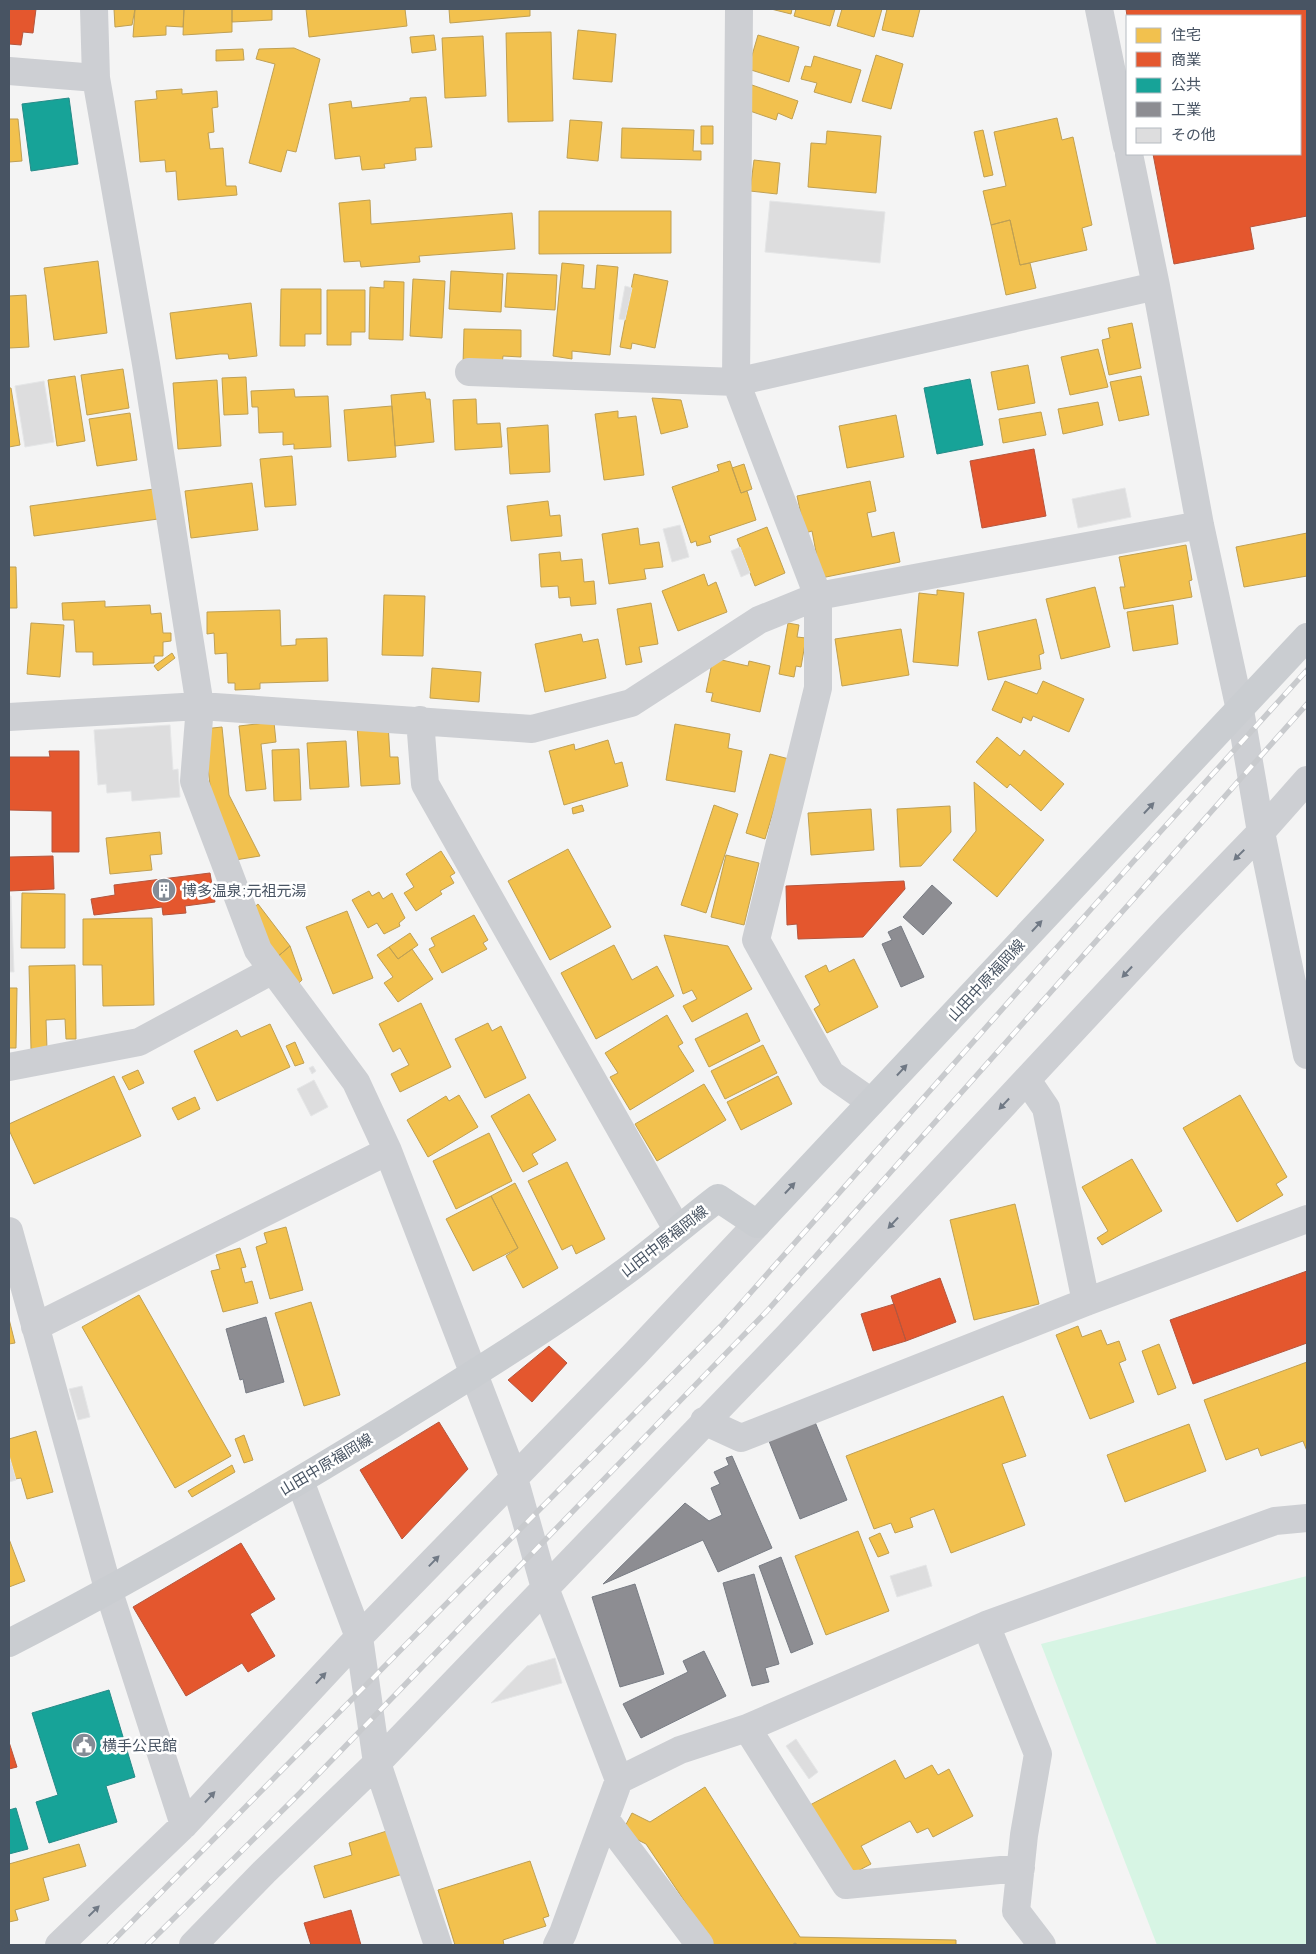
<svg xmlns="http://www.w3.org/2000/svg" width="1316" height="1954" font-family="Manrope,'Noto Sans JP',sans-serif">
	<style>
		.green { fill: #d7f5e4 }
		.homes { fill: #f2c14e; stroke: #bfa054 }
		.shops { fill: #e4572e; stroke: #b5563e }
		.public { fill: #17a398; stroke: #268b88 }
		.industry { fill: #8d8d92; stroke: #787c84 }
		.building { fill: #ddddde; stroke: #e5e6e7 }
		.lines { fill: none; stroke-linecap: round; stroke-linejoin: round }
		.minor { stroke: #cdcfd3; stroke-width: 28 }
		.major { stroke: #cacdd1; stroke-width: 28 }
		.rail-casing { stroke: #c8cacd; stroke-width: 5.5 }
		.rail { stroke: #fff; stroke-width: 4; stroke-dasharray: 11; stroke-linecap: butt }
		.oneway { fill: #6f7884 }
		.oneway2 { fill: #707985 }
		.labels { text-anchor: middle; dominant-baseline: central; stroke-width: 5; stroke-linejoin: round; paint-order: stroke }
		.poi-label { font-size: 15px; fill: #485463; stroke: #fff; text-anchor: start }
		.street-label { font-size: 15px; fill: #485463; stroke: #fff }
	</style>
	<rect width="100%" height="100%" fill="#f4f4f4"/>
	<path class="green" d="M1307 1576V1945H1157L1041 1644Z"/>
	<path class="homes" d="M114 9H135L132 25 115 27Z
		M135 9H184L183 27 166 26V35L133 37Z
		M184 9H232V32L183 35Z
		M232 9H272V20L232 22Z
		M306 9H405L407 26 309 37Z
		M449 9H530V16L450 23Z
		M771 9H792L791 14Z
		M796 9H835L830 26 794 16Z
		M842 9H882L874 37 837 26Z
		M887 9H920L913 37 882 30Z
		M578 30 616 34 612 82 573 79Z
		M551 32 553 121 508 122 506 33Z
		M434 35 436 50 412 53 410 37Z
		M758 35 799 47 789 82 748 69Z
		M483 36 486 96 445 98 442 38Z
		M294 48 320 59 296 152 287 150 281 172 249 163 275 64 256 59 259 49Z
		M243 49 244 60 216 61V50Z
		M876 55 903 64 891 109 862 101Z
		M814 56 861 70 851 103 814 92 817 83 801 79 805 66 811 67Z
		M752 85 798 101 792 119 778 113 776 120 747 110 746 103Z
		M182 89V94L217 91 218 107 212 108 214 132 208 133 210 149 223 148 226 186H236L237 195 178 200 176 171 166 172 165 160 140 162 135 101 157 99 156 91Z
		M426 97 432 147 415 148 416 160 384 164 385 168 362 170 360 156 335 159 329 104 351 101 352 108 410 101V98Z
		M1057 118 1062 140 1073 137 1092 225 1082 228 1087 250 1020 265 1010 220 991 225 983 191 1006 186 994 132Z
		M9 119H18L22 161 9 162Z
		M570 120 602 122 598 161 567 158Z
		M701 126H713V144H701Z
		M622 128 694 130 693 151H701V160L621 158Z
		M983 130 993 175 984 177 974 132Z
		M827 131 881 136 876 193 808 187 811 143 826 144Z
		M754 160 780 163 777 194 750 191Z
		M370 200 371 224 512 213 515 249 419 256 420 262 361 267 360 261 344 262 339 203Z
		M539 211H671V253L539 254Z
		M1010 220 1020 265 1030 263 1036 288 1006 295 991 225Z
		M98 261 107 333 54 340 44 268Z
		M562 263 584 265 582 288 595 289 597 265 618 267 610 355 572 351V359L553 356Z
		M451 271 503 274 501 312 449 309Z
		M507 273 557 275 555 310 505 307Z
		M634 274 668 281 655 348 632 343 631 349 620 347Z
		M413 279 445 281 442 338 410 336Z
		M384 281 404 282 403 340 369 339 370 287 384 288Z
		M281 289H321V334H305V346H280Z
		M327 290H365V332H351V345H327Z
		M26 295 29 347 9 348V296Z
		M251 303 257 356 229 359 228 354H220L176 359 170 313Z
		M1132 323 1141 368 1109 375 1102 340 1110 338 1108 328Z
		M464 329 521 330V357L503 356 502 365 463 364Z
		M1098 349 1108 387 1070 395 1061 357Z
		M1028 365 1035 403 998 410 991 372Z
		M123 369 129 408 87 415 81 375Z
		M75 376 85 441 57 446 48 380Z
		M1141 376 1149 415 1119 421 1110 382Z
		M246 377 248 414 224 415 222 378Z
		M217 380 221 446 178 449 173 383Z
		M9 388H11L20 445 9 447Z
		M294 389 295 397 328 396 331 447 294 449V444L283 445V432L259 433 258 407H252L251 391Z
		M425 392 426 399H430L434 442 395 446 391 395Z
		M652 398 681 400 688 427 661 434Z
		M476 399 477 424 500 423 502 447 455 450 453 400Z
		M1098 402 1103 425 1063 434 1058 409Z
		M392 406 396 457 348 461 344 410Z
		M618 411V418L636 416 644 475 604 480 595 414Z
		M1041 412 1046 435 1003 443 999 419Z
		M130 413 137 460 97 466 89 419Z
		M896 415 904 457 847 468 839 426Z
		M548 425 550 472 510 474 507 428Z
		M292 456 296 505 265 507 260 459Z
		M730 461 741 493 747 491 756 520 709 536 711 542 697 546 696 541 691 543 672 487 719 471 717 465Z
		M744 464 752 489 741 493 732 468Z
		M870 481 876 511 867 513 872 537 894 532 900 562 821 578 812 531 805 533 797 496Z
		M252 483 258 530 191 538 185 491Z
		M154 489 158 519 34 536 30 506Z
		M548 501 550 516 560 515 562 536 511 541 507 506Z
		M767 527 785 573 755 586 737 539Z
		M638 528 640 545 659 542 663 567 644 569 646 579 609 584 602 534Z
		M1307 533V576L1244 587 1236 547Z
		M1186 545 1192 580 1189 581 1192 597 1124 609 1120 587H1125L1119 557Z
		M560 552 561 561 582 559 584 582 594 581 596 604 571 606 570 597 559 598 558 586 541 587 539 554Z
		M9 567H16L17 608H9Z
		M704 574 708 586 716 582 727 612 678 631 662 591Z
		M1095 587 1110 647 1061 659 1046 599Z
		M937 590 964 593 958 666 913 662 919 593 937 595Z
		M384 595 425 596 423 656 382 655Z
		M105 601V607L150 605 151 614 161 613 163 633H171V641L163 642V656H154V663L93 665V652H76L74 620H63L62 603Z
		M651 603 658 644 639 647 642 662 626 665 617 609Z
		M1173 605 1178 644 1133 651 1127 612Z
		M280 610 281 646 296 645V639L327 638 328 681 260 683V689L235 690V683H228L227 653 215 654 214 633 207 634V612Z
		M1036 619 1044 653 1039 655 1041 669 988 680 978 632Z
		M31 623 64 625 60 677 27 674Z
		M788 623 799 625 797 637 806 638 801 667 796 666 794 677 779 674Z
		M901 629 909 675 842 686 835 639Z
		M581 634 583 642 598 639 606 678 545 692 535 644Z
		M172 653 175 658 158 671 154 666Z
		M713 658 748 666 749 661 770 666 760 712 711 701 713 693 706 692Z
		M432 668 481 672 479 702 430 698Z
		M1005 681 1037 694 1043 681 1084 699 1069 732 1033 716 1031 721 1023 717 1021 723 992 710Z
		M274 722 276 742 261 744 266 789 246 791 239 726Z
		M388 723 390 757H398L400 784 361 786 357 725Z
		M675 724 730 734 728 748 742 751 735 792 666 780Z
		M222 727 229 795 260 856 235 860 211 793 203 729Z
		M997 737 1020 756 1024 750 1064 784 1041 811 1010 784 1007 788 976 762Z
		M608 740 615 764 622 762 628 786 564 805 549 751 574 744 575 750Z
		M346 741 349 787 310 789 307 743Z
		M299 749 301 800 274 801 272 750Z
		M770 754 789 759 765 839 746 833Z
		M974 782 1044 840 997 897 953 860 976 831Z
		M582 805 584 811 573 814 572 808Z
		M714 805 738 814 706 913 681 905Z
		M950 806 951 832 921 866 900 867 897 809Z
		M871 809 874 850 811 855 808 813Z
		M160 832 162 854 150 855 152 870 110 874 106 838Z
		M568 849 611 927 550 960 508 881Z
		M441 851 455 873 450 876 454 883 440 891 442 894 416 911 404 893 414 887 406 874Z
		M726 855 759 863 744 925 711 917Z
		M369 891 372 896 379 892 383 899 392 893 405 918 399 923 400 926 384 934 377 923 368 928 352 900Z
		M22 893 65 894V948H21Z
		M258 904 290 946 275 959 251 910Z
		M347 911 373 978 333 994 306 927Z
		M474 915 488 940 483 943 487 949 442 973 429 949 435 946 431 938Z
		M152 918 154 1005 103 1006 102 965H83V919Z
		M410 933 418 945 398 959 389 947Z
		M664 935 728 946 752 989 692 1022 683 1006 697 999 692 990 683 994Z
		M614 945 632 980 657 966 674 996 596 1039 561 973Z
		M290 946 302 980 298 984 275 959Z
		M389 947 398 959 412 949 433 979 398 1002 384 983 393 977 377 955Z
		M854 959 878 1007 827 1033 814 1009 820 1005 805 976 826 965 829 972Z
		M75 965 76 1039H66L65 1019 46 1020 47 1049H31L29 966Z
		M9 988H17L16 1048H9Z
		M421 1003 451 1067 400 1092 391 1074 409 1065 400 1048 393 1052 379 1024Z
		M747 1013 760 1041 709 1067 695 1039Z
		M667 1015 683 1043 678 1046 694 1071 630 1110 610 1077 618 1073 605 1053Z
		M488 1023 492 1031 501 1026 526 1078 485 1098 455 1039Z
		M270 1024 290 1067 217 1101 194 1051 237 1030 241 1037Z
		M295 1042 304 1063 295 1066 286 1046Z
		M763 1045 777 1073 725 1099 711 1071Z
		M138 1070 144 1083 129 1090 122 1077Z
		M114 1076 141 1136 34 1184 9 1130V1124Z
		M778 1076 792 1104 741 1130 727 1102Z
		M704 1084 726 1120 657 1161 635 1124Z
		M529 1094 556 1140 532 1154 538 1164 523 1172 491 1116Z
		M459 1095 478 1127 428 1157 407 1120 446 1096 449 1101Z
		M1240 1095 1287 1177 1276 1184 1283 1195 1237 1222 1183 1128Z
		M195 1097 200 1109 178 1120 172 1108Z
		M489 1133 512 1181 456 1209 433 1161Z
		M1132 1159 1162 1211 1102 1245 1097 1238 1108 1231 1082 1187Z
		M567 1162 605 1239 576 1254 572 1245 562 1250 528 1181Z
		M515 1183 558 1268 523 1288 506 1256 518 1248 491 1196Z
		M491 1196 518 1248 473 1271 446 1219Z
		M1015 1204 1039 1304 974 1320 950 1220Z
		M286 1227 303 1290 270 1299 256 1247 267 1243 264 1233Z
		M240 1248 246 1267 241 1268 245 1283 252 1281 258 1303 223 1312 211 1271 220 1269 216 1255Z
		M139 1295 231 1456 175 1488 82 1327Z
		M311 1302 340 1395 304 1406 275 1313Z
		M9 1319 15 1343 9 1344Z
		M1078 1326 1082 1337 1101 1330 1107 1345 1119 1341 1126 1360 1119 1363 1134 1402 1090 1419 1056 1335Z
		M1159 1344 1176 1388 1158 1395 1142 1351Z
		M1307 1362V1451L1303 1441 1261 1456 1258 1448 1226 1460 1204 1400Z
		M1003 1396 1026 1456 1002 1464 1025 1525 951 1553 934 1509 910 1518 913 1527 895 1533 891 1523 874 1529 846 1456Z
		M1189 1424 1206 1471 1125 1502 1107 1455Z
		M36 1431 53 1492 27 1499 21 1478 15 1479 9 1455V1439Z
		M244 1435 253 1460 244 1463 235 1439Z
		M232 1465 235 1472 192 1497 188 1491Z
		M858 1531 889 1611 826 1635 795 1556Z
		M880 1533 889 1553 878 1557 869 1538Z
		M9 1539 25 1581 9 1587Z
		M895 1760 905 1779 932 1765 938 1775 949 1769 973 1816 933 1837 928 1828 917 1833 910 1821 861 1846 871 1864 848 1876 810 1805Z
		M705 1787 800 1937 956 1940V1945H798L795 1943 792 1945H714L646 1844 622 1832 632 1813 650 1822Z
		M390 1830 403 1874 324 1898 314 1866 352 1855 349 1843Z
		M79 1844 86 1866 43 1878 49 1900 15 1910 18 1920 9 1922V1864Z
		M530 1861 549 1916 543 1918 546 1926 503 1940 504 1945H455L438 1890Z"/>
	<path class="shops" d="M9 9H36L33 33 23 32 21 45 9 44Z
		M1126 9H1307V216L1250 227 1254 249 1174 264 1153 154H1300V16H1127Z
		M1034 449 1046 516 982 528 970 461Z
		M49 751H79V852H52V811L9 810V757H50Z
		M53 856 54 889 9 891V857Z
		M210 873 215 902 185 906 186 913 163 915 162 907 94 915 91 899 115 895 114 885Z
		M904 881 905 889 863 937 798 939 797 924 787 925 786 886Z
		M1307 1271V1343L1193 1384 1170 1320Z
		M940 1278 956 1322 906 1341 891 1296Z
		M894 1304 906 1341 873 1351 861 1314Z
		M549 1346 567 1363 532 1402 508 1380Z
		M439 1422 468 1469 402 1539 360 1470Z
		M241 1543 275 1599 250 1614 275 1656 248 1672 242 1663 186 1696 133 1607Z
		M9 1742 17 1767 9 1769Z
		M351 1910 361 1945H311L304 1923Z"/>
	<path class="public" d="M69 98 78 164 31 171 22 104Z
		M970 379 983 445 937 454 924 388Z
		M109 1690 135 1777 106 1786 117 1822 49 1843 36 1802 58 1795 32 1713Z
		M16 1808 28 1849 9 1854V1810Z"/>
	<path class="industry" d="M932 885 952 903 923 935 903 917Z
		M901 926 924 977 901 987 882 944 892 940 888 932Z
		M266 1317 284 1382 246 1393 243 1379 240 1380 226 1329Z
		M815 1422 847 1500 800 1519 769 1441Z
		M732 1456 772 1548 718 1572 703 1540 603 1584 685 1503 709 1521 722 1515 711 1488 720 1484 714 1472 729 1465 726 1458Z
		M781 1557 813 1644 791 1653 759 1566Z
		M754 1574 779 1664 765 1668 769 1682 752 1686 723 1583Z
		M635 1584 664 1674 620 1687 592 1597Z
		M704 1651 726 1696 641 1738 623 1704 688 1672 683 1661Z"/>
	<path class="building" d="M770 201 885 212 880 263 765 252Z
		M625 286 632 288 625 320 619 319Z
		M44 381 54 442 25 447 15 386Z
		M1125 488 1131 517 1078 528 1072 499Z
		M680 525 689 557 672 562 663 529Z
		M740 547 750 573 741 577 731 551Z
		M170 725 173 770 178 769 180 797 132 801 131 791 107 793 106 784 98 785 94 730Z
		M9 896H11L14 972H9Z
		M313 1066 316 1071 312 1074 309 1068Z
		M314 1080 328 1107 311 1116 297 1089Z
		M82 1386 90 1417 78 1420 69 1389Z
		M9 1455 16 1480 9 1482Z
		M926 1565 932 1586 897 1597 890 1576Z
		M555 1658 562 1683 491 1703 527 1666Z
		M796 1739 818 1772 809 1779 786 1746Z"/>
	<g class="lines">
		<path class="minor" d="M94 9 96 78 146 364 200 706 194 781 258 950 356 1082 388 1151 514 1478 545 1588 619 1780 563 1933 557 1945
			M739 9 736 382 818 596V688L756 940 831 1074 871 1102
			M1099 9 1127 146
			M9 71 96 78
			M1129 154 1156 286 1200 525 1240 710 1261 832 1307 1055
			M469 372 736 382 1156 286
			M9 717 200 706 532 729 631 703 759 620 818 596 1200 525
			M420 720 425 784 677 1229
			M9 1067 139 1042 271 971
			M1027 1080 1046 1108 1086 1302
			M9 1231 109 1592 184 1825
			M35 1327 388 1151
			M704 1421 741 1438 1086 1302 1307 1219
			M300 1481 359 1637 377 1763 438 1945
			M986 1625 1038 1754 1024 1835 1016 1911 1042 1945
			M747 1728 846 1885 1021 1868
			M619 1780 680 1750 747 1728 986 1625 1275 1521 1307 1518
			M605 1819 700 1945
			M59 1945 184 1825 359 1637 634 1355 757 1224
			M193 1945 264 1872 377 1763 787 1337 1170 926 1261 832 1307 780"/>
		<path class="major" d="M9 1643C140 1576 267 1501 393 1424 470 1376 549 1328 622 1274 655 1250 685 1223 718 1198L757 1224 1307 637"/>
		<g class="rail-casing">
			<path id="rail" d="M109 1945 721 1326 1132 863 1307 670
				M147 1945 300 1793 767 1311 1307 704"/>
		</g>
		<use href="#rail" class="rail"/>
	</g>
	<defs><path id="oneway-solid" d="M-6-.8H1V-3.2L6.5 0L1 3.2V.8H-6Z" transform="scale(1.25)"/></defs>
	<g class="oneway">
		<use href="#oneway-solid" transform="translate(1149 808) rotate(-47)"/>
		<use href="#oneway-solid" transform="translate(1037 926) rotate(-47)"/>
		<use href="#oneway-solid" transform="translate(902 1070) rotate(-47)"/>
		<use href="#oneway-solid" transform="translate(790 1188) rotate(-47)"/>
	</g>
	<g class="oneway2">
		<use href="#oneway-solid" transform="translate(1239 855) rotate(135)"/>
		<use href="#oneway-solid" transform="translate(1127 972) rotate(133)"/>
		<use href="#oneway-solid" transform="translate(1004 1104) rotate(133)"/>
		<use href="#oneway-solid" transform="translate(893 1223) rotate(133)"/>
		<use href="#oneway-solid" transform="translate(434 1561) rotate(-46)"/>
		<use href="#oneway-solid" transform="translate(321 1678) rotate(-47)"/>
		<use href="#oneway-solid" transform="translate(210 1797) rotate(-47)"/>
		<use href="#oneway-solid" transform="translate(94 1911) rotate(-44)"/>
	</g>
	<defs>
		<g id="building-disc" transform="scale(1.25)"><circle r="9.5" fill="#848c96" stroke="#fff"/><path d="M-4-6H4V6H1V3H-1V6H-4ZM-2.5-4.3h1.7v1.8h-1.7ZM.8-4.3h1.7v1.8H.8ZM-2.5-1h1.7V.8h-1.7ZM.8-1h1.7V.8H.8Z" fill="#fff"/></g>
		<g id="civic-disc" transform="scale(1.25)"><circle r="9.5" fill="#848c96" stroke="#fff"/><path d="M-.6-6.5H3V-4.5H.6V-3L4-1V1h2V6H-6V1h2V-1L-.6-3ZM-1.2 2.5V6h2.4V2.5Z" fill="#fff"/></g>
	</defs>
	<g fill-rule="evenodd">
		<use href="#building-disc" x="164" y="890"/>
		<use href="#civic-disc" x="84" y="1745"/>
	</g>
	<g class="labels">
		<g class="poi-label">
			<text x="182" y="890">博多温泉;元祖元湯</text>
			<text x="102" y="1745">横手公民館</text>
		</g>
		<g class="street-label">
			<text transform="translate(986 980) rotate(-47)">山田中原福岡線</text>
			<text transform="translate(664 1241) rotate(-38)">山田中原福岡線</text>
			<text transform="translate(326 1464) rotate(-31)">山田中原福岡線</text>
		</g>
	</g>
	<rect width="1316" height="1954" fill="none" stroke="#485463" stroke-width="20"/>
	<rect x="1126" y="15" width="175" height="140" fill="#ffffff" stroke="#b6bbc1"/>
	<rect x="1136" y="28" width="25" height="15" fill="#f2c14e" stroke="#b6bbc1"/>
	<text x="1171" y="40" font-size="15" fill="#485463">住宅</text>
	<rect x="1136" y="52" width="25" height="15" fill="#e4572e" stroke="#b6bbc1"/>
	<text x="1171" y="65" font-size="15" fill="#485463">商業</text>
	<rect x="1136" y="78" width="25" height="15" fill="#17a398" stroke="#b6bbc1"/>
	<text x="1171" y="90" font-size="15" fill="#485463">公共</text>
	<rect x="1136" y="102" width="25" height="15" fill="#8d8d92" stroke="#b6bbc1"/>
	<text x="1171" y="115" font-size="15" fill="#485463">工業</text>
	<rect x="1136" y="128" width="25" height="15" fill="#ddddde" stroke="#b6bbc1"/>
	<text x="1171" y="140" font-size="15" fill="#485463">その他</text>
</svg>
